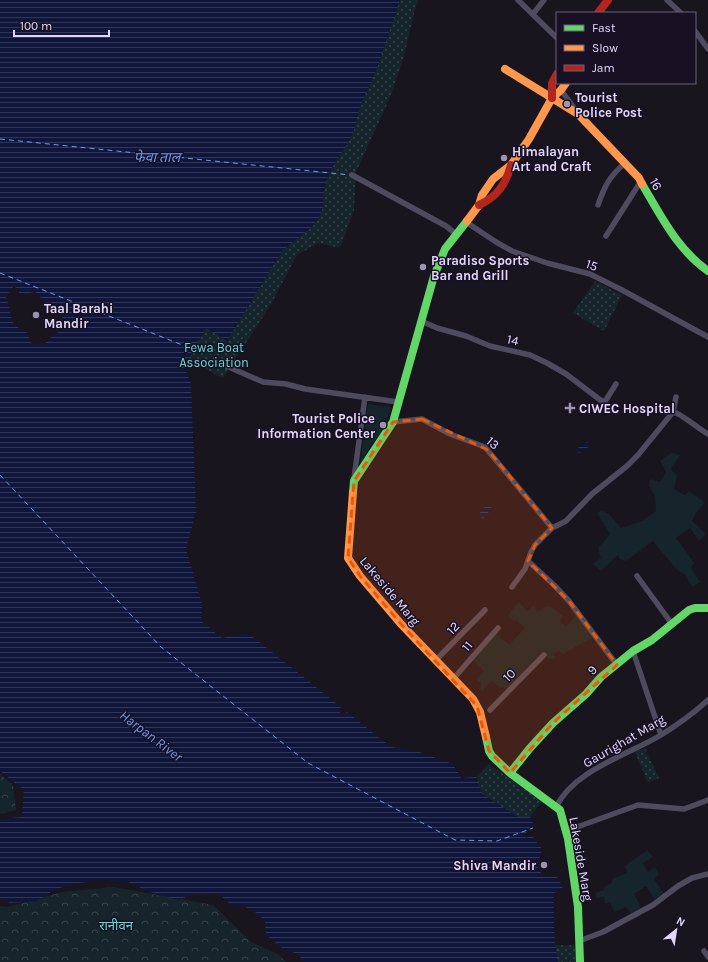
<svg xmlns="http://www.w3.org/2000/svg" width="708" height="962" font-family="Karla,'Noto Sans Devanagari',sans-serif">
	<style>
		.grass { fill: #15252b }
		.forest { fill: url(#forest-crowns) }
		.park { fill: url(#park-dots) }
		.water { fill: url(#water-rules); fill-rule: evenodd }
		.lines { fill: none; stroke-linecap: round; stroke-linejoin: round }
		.ferry { stroke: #6e99f2; stroke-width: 1; stroke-dasharray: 5 4; stroke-linecap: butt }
		.street { stroke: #4f4b5f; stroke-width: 5.5 }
		.fast { stroke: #63d668; stroke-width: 8 }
		.slow { stroke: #ff974d; stroke-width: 8 }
		.jam { stroke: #b3261e; stroke-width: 8 }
		.marked { fill: #e8590c; fill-opacity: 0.2; stroke: #e8590c; stroke-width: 3; stroke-dasharray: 8 5; stroke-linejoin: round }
		.poi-dot { fill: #9c93ae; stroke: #181123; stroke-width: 1.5 }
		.labels { text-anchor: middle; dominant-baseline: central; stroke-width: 3; stroke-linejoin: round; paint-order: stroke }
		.poi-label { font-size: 13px; font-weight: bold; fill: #e2d7fb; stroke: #181123; text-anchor: start }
		.street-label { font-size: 13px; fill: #e2d7fb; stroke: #181123 }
		.park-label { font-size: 13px; fill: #69d5d0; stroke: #181123 }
		.water-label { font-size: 14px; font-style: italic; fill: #6e99f2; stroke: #181123 }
	</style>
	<defs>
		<pattern id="forest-crowns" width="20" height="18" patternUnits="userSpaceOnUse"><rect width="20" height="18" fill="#15252b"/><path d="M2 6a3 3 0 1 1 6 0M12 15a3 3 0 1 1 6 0" fill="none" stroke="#37444b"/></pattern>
		<pattern id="park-dots" width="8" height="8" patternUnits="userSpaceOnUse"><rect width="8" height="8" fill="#15252b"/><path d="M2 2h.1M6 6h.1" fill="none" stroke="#37444b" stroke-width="1.8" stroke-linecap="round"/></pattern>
		<pattern id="water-rules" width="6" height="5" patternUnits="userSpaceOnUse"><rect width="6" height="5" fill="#10163b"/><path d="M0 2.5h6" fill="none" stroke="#323758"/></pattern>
	</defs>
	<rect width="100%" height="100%" fill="#19151f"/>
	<path class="grass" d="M368 404 391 407 386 423 382 432 370 446 360 464Z
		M671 453 680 455 671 469 677 476 674 489 685 495 689 491 705 503 697 511 692 521 706 534 699 541 690 528 676 538 694 563 691 568 700 582 692 587 685 574 678 571 653 541 626 561 620 559 618 555 601 571 593 564 601 558 598 548 610 534 597 513 601 511 609 514 621 528 642 521 656 511 655 497 649 486 650 479 660 482 666 472 660 461Z
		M519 602 527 611 533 606 539 611 547 606 552 607 563 616 560 621 566 627 577 615 595 636 563 654 559 651 554 654 556 657 552 660 544 655 508 691 503 687 500 688 492 681 482 691 480 690 481 683 476 679 484 671 472 659 498 628V635L509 645 525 628 516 620 514 622 508 615Z
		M647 850 653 857 643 863 648 872 655 867 659 874 654 879 664 894 654 899 646 886 634 894 641 908 631 914 626 907 614 912 610 902 605 903 604 897 597 898 595 893 604 890V887L612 883V879L627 873 625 866Z"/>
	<path class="forest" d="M0 774 13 785 16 810 0 814Z
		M114 887 213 905 251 942 278 954 286 962H0V906L8 907 62 892Z"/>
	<path class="park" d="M400 0H418L413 17 403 60 391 95 356 172 354 210 340 248 318 243 297 255 270 306 223 378 188 360 206 328 227 341 282 251 317 221 323 207V195L326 182 377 68Z
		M595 281 622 295 604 331 573 313Z
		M645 748 659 778 648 783 635 752Z
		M489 764 542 801 530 817H518L482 794 476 777Z
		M555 945H575L576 962H558Z"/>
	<path class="water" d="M0 0H400L377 68 360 107 354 130 348 143 331 169 326 182 323 195V207L319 217 313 226 282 251 227 341 206 328 188 360 186 371 191 383 196 512 186 549 202 604 201 621 222 638 248 633 341 707 338 711 344 716 347 712 391 747 419 752 453 764 461 778 476 777 482 794 518 817H530L533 822 525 835 526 838 532 836 542 849 537 866 543 877H557L563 887 553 894 555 945 558 962H304L298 954 283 949 266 935 265 921 253 910 245 907 230 904 219 894 192 895 178 900 150 892 128 882 101 880 71 884 54 890 37 901 10 903 0 898V819L22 817 24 790 0 771ZM14 286 19 290V295L35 292 43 300 60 313 64 321 61 331C53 334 47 340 43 347L39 343 36 345 30 342 29 338 30 336 25 330 22 331 13 323 6 296Z
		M587 442 590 446 579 453 576 449Z
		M487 504 492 508 483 519 478 515Z"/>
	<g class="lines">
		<path class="ferry" d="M0 139 350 175
			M0 273 195 350
			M0 475 161 647 308 763 455 840 497 841 533 828"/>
		<path class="street" d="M518 0 557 38
			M667 0 681 13
			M533 14 544 0
			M695 31 708 49
			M561 90 577 112
			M352 175 446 226 456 234
			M598 205C605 185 609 177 625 163
			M466 222 496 242 512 251 547 263 590 274 622 290 708 337
			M606 236 641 181
			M421 321 437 328 466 336 490 346 530 355 547 363 566 374 603 402 606 400 616 384
			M224 365 263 382 286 384 305 389 398 402
			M673 412C679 412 700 430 708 434
			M393 422 422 419 450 434 485 447 552 528
			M354 478 365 397
			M528 561 554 585 569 601 617 665
			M637 576 672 624
			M512 587 525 569 531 552 535 545 552 528 566 521 592 494 627 466 638 455 673 412 676 397
			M633 651 661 735
			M436 660 485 610
			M453 679 498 628
			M490 710 544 655
			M556 807C574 770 628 755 661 735 677 725 694 713 708 700
			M566 831 638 805 684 809 708 800
			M579 941 603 932 653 905 678 886 692 878 708 874
			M704 951 708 957"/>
		<path class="fast" d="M642 184C661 216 677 249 708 271
			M353 492 354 481 393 422 434 276 445 249 467 221
			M486 737 489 751 492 756 510 773 560 810 568 839 578 907 580 962
			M510 773 530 748 553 723 586 694 601 677 633 651 652 640 689 610 695 608H708"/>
		<path class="slow" d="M505 69 578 114 639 178 642 184
			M467 221 479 205 482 195 493 179 511 165 529 139 552 98 561 90 566 83
			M353 492 348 558 360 576 401 624 473 699 480 712 486 737"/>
		<path class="jam" d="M598 13 608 0
			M552 98V83L557 74
			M479 205C497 197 506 184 511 165"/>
	</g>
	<path class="marked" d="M422 419 488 450 552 528 535 545 528 561 569 601 617 665 553 723 510 773 489 751 477 706 401 624 360 576 348 558 354 481 393 422Z"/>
	<g class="poi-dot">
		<circle cx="567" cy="104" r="4"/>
		<circle cx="504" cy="158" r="4"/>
		<circle cx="423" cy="267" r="4"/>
		<circle cx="36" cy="315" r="4"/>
		<path d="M568 402h4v4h4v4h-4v4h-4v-4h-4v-4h4z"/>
		<circle cx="383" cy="425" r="4"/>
		<circle cx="544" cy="865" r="4"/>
	</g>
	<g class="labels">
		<g class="poi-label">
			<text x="575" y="97">Tourist<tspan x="575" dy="15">Police Post</tspan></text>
			<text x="512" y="151">Himalayan<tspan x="512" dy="15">Art and Craft</tspan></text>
			<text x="431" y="260">Paradiso Sports<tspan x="431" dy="15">Bar and Grill</tspan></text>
			<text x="44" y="308">Taal Barahi<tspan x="44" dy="15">Mandir</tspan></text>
			<text x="579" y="408">CIWEC Hospital</text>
			<text x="375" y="418" text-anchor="end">Tourist Police<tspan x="375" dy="15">Information Center</tspan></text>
			<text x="536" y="865" text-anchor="end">Shiva Mandir</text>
		</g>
		<g class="street-label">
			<text transform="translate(656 184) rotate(60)">16</text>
			<text transform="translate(592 265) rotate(19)">15</text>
			<text transform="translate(513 340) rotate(13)">14</text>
			<text transform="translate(493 443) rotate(40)">13</text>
			<text transform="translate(390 591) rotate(50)">Lakeside Marg</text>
			<text transform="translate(453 628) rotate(-46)">12</text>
			<text transform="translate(467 646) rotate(-49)">11</text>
			<text transform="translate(592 670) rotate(-44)">9</text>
			<text transform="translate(509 675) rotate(-45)">10</text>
			<text transform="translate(624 741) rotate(-30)">Gaurighat Marg</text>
			<text transform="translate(581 859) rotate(80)">Lakeside Marg</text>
		</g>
		<g class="park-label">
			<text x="214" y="347">Fewa Boat<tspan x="214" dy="15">Association</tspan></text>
			<text x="116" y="925">रानीवन</text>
		</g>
		<g class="water-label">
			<text x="157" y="157">फेवा ताल</text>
			<text transform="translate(151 736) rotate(37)">Harpan River</text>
		</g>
	</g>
	<rect x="556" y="12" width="140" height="72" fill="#181123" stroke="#696079"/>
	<rect x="564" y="25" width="20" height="6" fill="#63d668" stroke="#696079"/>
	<text x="592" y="32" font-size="12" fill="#e2d7fb">Fast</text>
	<rect x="564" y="45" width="20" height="6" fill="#ff974d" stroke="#696079"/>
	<text x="592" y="52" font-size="12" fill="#e2d7fb">Slow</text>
	<rect x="564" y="65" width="20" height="6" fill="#b3261e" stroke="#696079"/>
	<text x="592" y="72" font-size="12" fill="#e2d7fb">Jam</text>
	<g transform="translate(676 930) rotate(30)" stroke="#181123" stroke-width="3" paint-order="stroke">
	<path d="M0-3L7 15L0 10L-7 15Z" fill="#e2d7fb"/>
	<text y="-6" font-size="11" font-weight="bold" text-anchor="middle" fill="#e2d7fb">N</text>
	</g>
	<path d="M14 30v6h95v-6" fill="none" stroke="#e2d7fb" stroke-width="2"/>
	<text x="20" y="30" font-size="12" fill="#e2d7fb" stroke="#181123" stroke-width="3" paint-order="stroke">100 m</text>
</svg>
